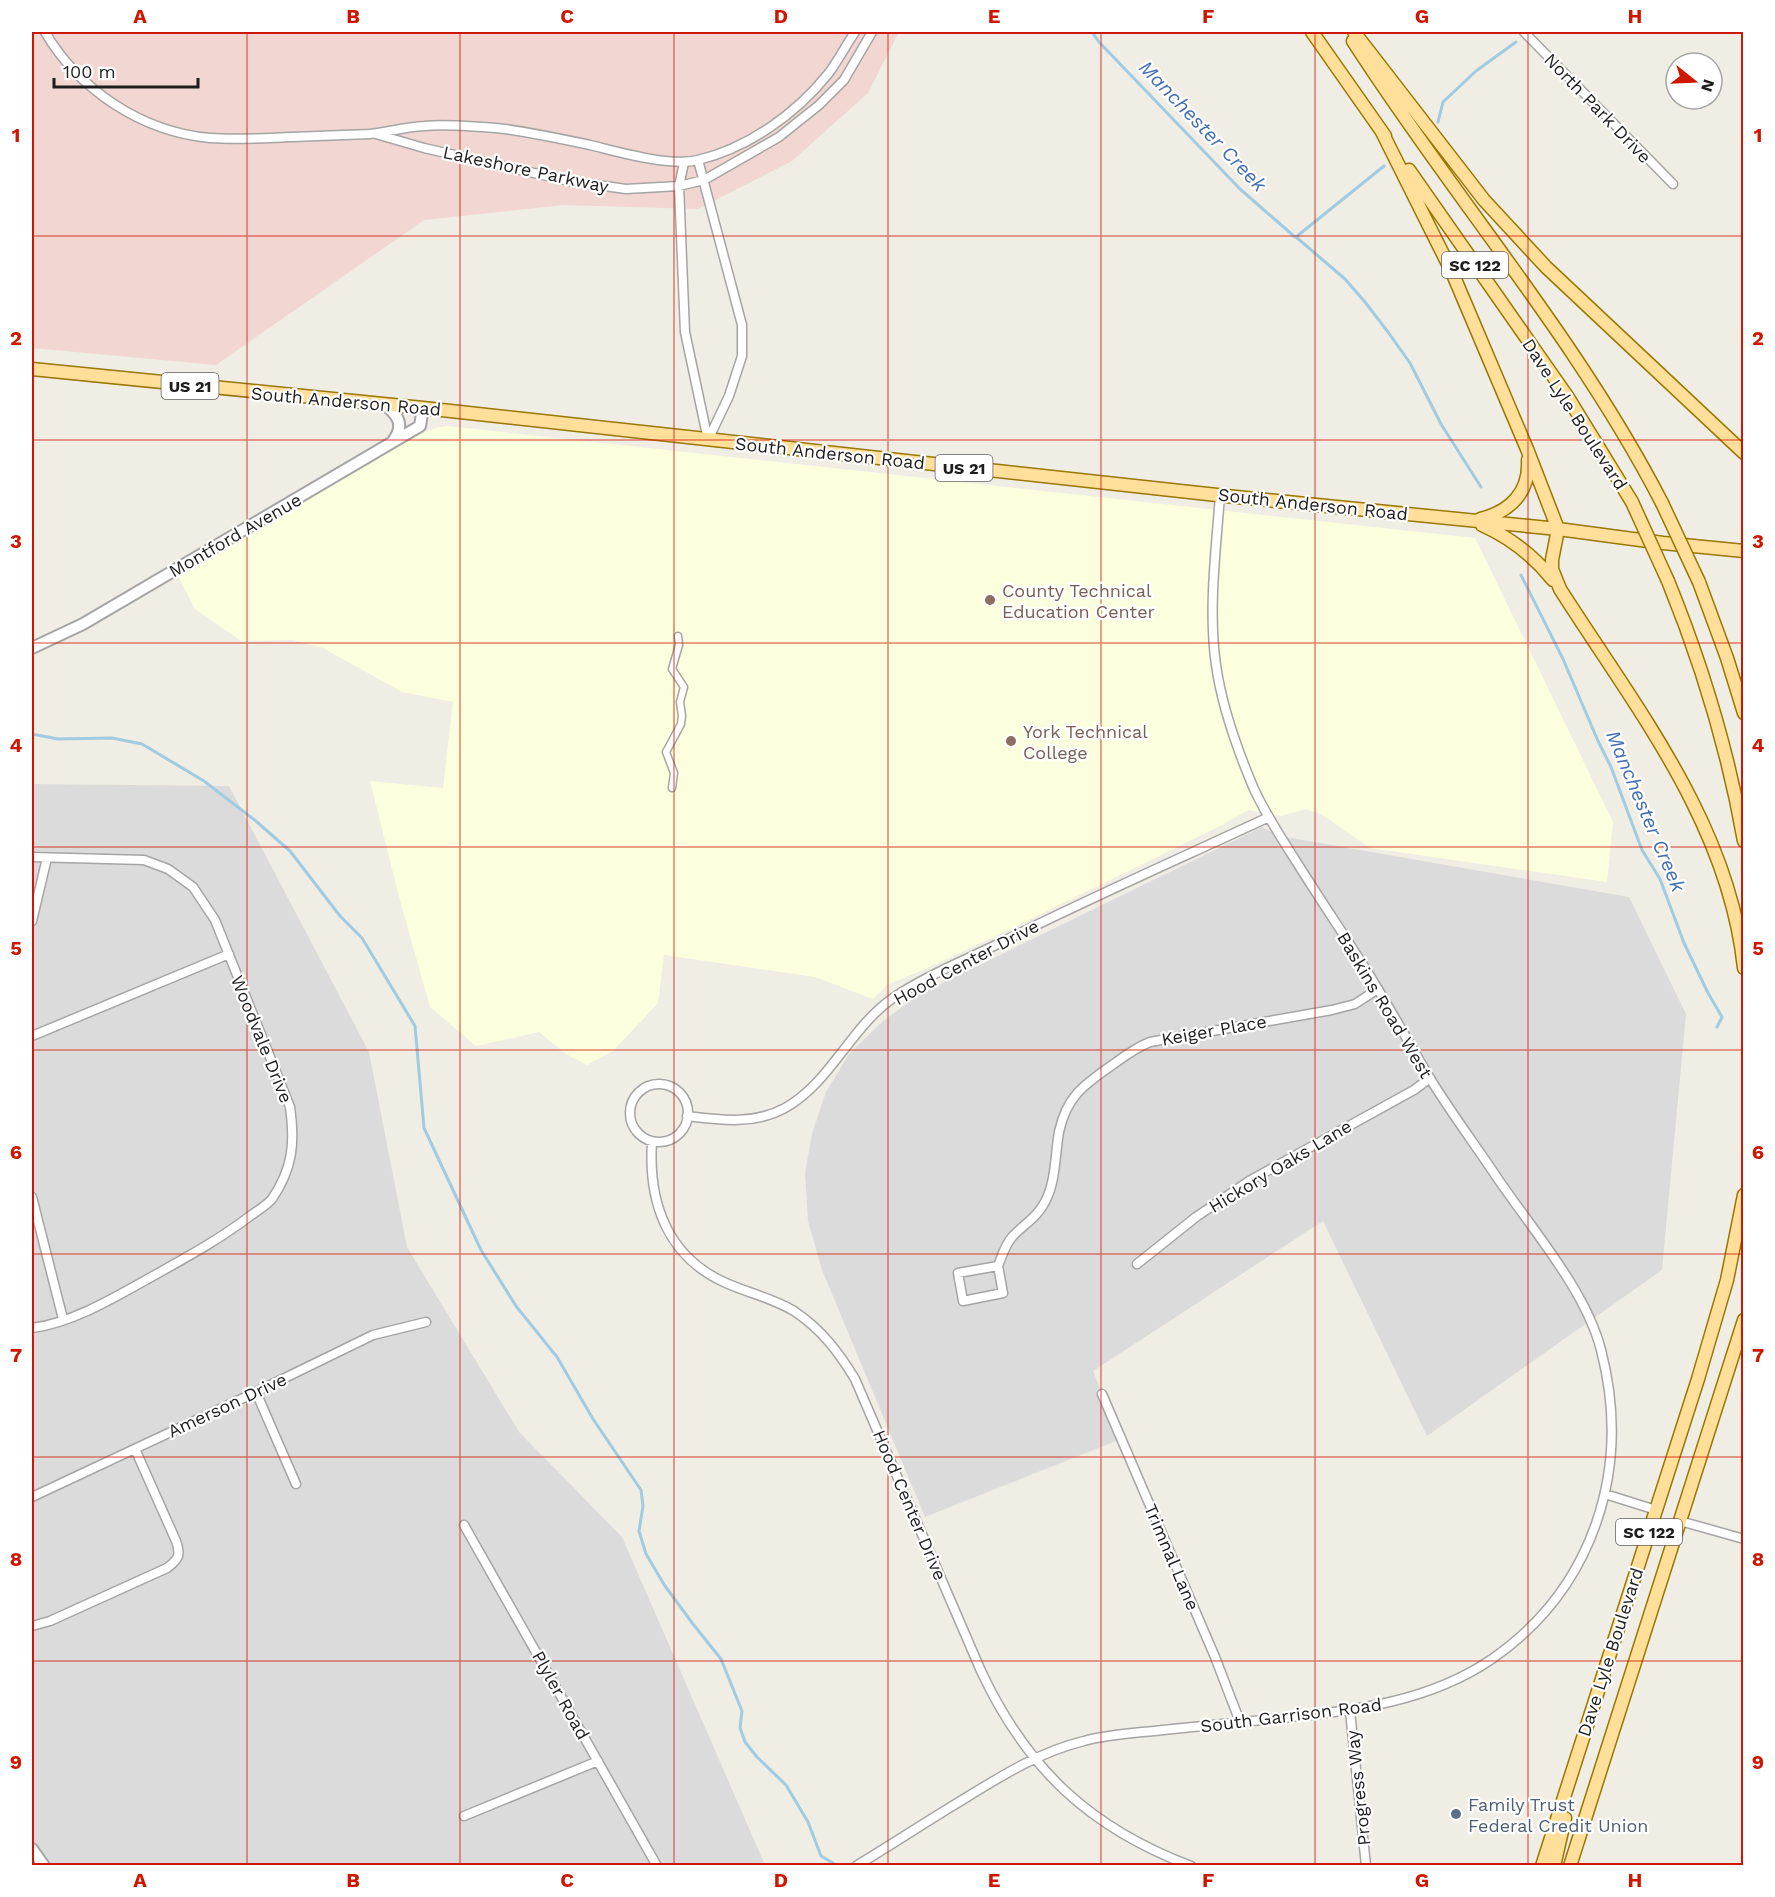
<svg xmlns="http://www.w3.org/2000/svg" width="1775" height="1897" font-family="'Work Sans',sans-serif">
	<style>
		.residential { fill: #dcdbdb }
		.commercial { fill: #f2d6d1 }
		.education { fill: #fbffde }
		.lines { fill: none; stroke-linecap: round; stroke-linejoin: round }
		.stream { stroke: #a1cbe1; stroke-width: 3 }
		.pedestrian-casing { stroke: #a5a5a5; stroke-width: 9 }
		.minor-casing { stroke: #a5a5a5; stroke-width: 11 }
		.tertiary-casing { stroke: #a5a5a5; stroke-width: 14 }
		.primary-casing { stroke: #970; stroke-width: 15 }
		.pedestrian { stroke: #fff; stroke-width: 6 }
		.minor { stroke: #fff; stroke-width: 8 }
		.tertiary { stroke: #fff; stroke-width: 10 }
		.primary { stroke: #ffdf9a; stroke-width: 12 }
		.primary-bridge-casing { stroke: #970; stroke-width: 15; stroke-linecap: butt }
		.primary-bridge { stroke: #ffdf9a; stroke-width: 12 }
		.grid { fill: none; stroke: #cd1700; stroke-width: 1.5; stroke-opacity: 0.55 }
		.education-dot { fill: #8d6e63; stroke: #fff; stroke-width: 2 }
		.service-dot { fill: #5c6f8a; stroke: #fff; stroke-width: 2 }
		.labels { text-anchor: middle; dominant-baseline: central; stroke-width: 4.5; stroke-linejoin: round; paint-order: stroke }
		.shield { fill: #fff; stroke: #626262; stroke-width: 1.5 }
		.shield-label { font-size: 16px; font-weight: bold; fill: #1e1e1e }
		.street-label { font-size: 18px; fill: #1e1e1e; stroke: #fff }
		.education-label { font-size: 18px; fill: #785e54; stroke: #fff; text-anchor: start }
		.service-label { font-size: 18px; fill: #4e5e75; stroke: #fff; text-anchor: start }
		.water-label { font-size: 20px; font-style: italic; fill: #436fb5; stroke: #fff }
		.neatline { fill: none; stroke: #cd1700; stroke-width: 2 }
		.grid-label { font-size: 20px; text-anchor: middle; font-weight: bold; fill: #cd1700 }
	</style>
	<rect width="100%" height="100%" fill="#f0ede4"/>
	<path class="residential" d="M32 784 229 786 369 1052 407 1247 519 1432 622 1537 765 1865 32 1866Z
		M1262 827 1280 836 1629 897 1686 1014 1662 1270 1427 1436 1323 1221 1093 1371 1121 1439 925 1517 822 1270 808 1221 805 1173 812 1134 826 1092 849 1054 883 1021 920 994Z"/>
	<path class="commercial" d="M32 32H899L868 93 792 161 698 209 564 205 424 220 216 365 32 348Z"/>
	<path class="education" d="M447 426 1475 538 1613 822 1607 882 1370 848 1321 814 1306 809 1281 816 1248 810 1222 825 1035 917 932 966 887 985 873 999 815 977 664 955 658 1003 613 1051 587 1065 566 1054 539 1032 476 1046 430 1007 399 897 370 781 443 788 453 702 402 692 323 648 293 640 241 641 195 609 179 578 368 463 423 433 435 428Z"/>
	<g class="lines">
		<path class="stream" d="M1092 32 1099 42 1240 189 1295 237
			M1438 122 1443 102 1476 71 1516 42
			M1384 166 1296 237 1345 279 1365 302 1388 332 1410 363 1441 424 1481 487
			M1521 575 1563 659 1598 741 1611 767 1642 850 1660 879 1684 943 1708 993 1722 1017 1717 1027
			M32 734 58 739 112 738 142 744 204 781 257 822 290 851 340 916 362 938 415 1026 424 1128 481 1250 516 1306 557 1357 593 1419 641 1490 643 1506 639 1531 646 1554 665 1586 693 1624 721 1659 742 1711 740 1728 745 1742 757 1757 786 1785 808 1822 821 1856 833 1863"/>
		<g class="pedestrian-casing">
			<path id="pedestrian" d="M672 788 674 773 666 752 681 724 682 716 680 702 684 687 672 669 679 645 678 636"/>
		</g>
		<g class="minor-casing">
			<path id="minor" d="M45 32C79 90 142 132 210 138 238 140 265 138 292 137 318 136 344 135 370 134 388 132 405 127 424 126 445 124 484 127 505 129 534 133 562 139 590 145 619 152 670 167 698 160 748 148 796 114 828 74 838 61 846 45 855 32
				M1524 32 1673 184
				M376 134 424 148 569 181 626 189 679 186 704 180 779 137 819 105 844 80 872 32
				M698 160 742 325V356L729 396 708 440
				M684 163 679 186 685 332 708 440
				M32 857 144 860 168 869 193 887 215 920 290 1107C295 1143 293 1168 272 1199 267 1205 257 1211 250 1216 220 1239 187 1257 153 1276 117 1296 73 1323 32 1328
				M32 921 47 858
				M32 1036 229 954
				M630 1113a29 29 0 1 1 58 0a29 29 0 1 1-58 0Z
				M687 1116C720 1120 754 1125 785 1108 831 1082 850 1028 893 998 927 975 968 959 1006 940 1092 897 1181 858 1269 817
				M652 1142C648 1202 667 1257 726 1283 748 1293 773 1298 794 1311 821 1329 838 1351 855 1379L981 1671C1027 1769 1090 1828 1191 1866
				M32 1197 63 1319
				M1137 1264 1196 1217 1249 1181 1414 1090 1430 1078
				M998 1266 1003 1293 963 1301 958 1273 998 1266C1002 1256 1005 1245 1012 1237 1024 1224 1038 1217 1046 1200 1056 1180 1055 1154 1059 1132 1067 1095 1085 1084 1115 1063 1126 1055 1137 1047 1150 1042L1332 1010 1355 1004 1378 989
				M256 1392 296 1484
				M1102 1394 1215 1657 1240 1722
				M1605 1494 1656 1510
				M32 1497 256 1392 373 1335 426 1322
				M1680 1521 1744 1539
				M464 1525 657 1866
				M32 1626 50 1621 167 1568C179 1559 181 1555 176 1541L135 1449
				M1350 1711 1366 1866
				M464 1816 598 1761
				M856 1866C891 1845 924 1823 959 1802 998 1778 1038 1752 1084 1741 1109 1734 1137 1733 1163 1730 1203 1726 1243 1722 1282 1718 1356 1710 1429 1702 1492 1659 1594 1588 1632 1469 1601 1350 1586 1291 1532 1229 1498 1179 1476 1146 1452 1114 1431 1080 1410 1045 1391 1010 1370 976 1345 936 1319 898 1294 858 1280 836 1265 813 1254 789 1237 749 1222 708 1216 665 1208 609 1216 551 1220 495"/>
		</g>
		<g class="tertiary-casing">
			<path id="tertiary" d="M385 405C398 415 405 425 393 441
				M32 648 83 624 420 426 423 408
				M32 1849 44 1866"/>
		</g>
		<g class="primary-casing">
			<path id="primary" d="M1312 32 1385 136
				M1354 32 1484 200 1546 267 1744 453
				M1353 41C1453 197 1577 338 1662 503
				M1381 130 1452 272 1527 449 1558 529 1552 560V569L1560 589C1635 707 1729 823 1744 968
				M1409 170 1567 396 1632 502
				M32 369 423 408 1226 496 1558 529 1663 543 1744 551
				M1480 519C1510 512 1530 492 1528 460
				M1482 525C1511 538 1533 555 1553 580
				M1668 581C1703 667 1728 750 1744 841
				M1699 582 1727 658 1744 713
				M1542 1866 1698 1379 1727 1280 1744 1195
				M1554 1866 1565 1818
				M1570 1866 1744 1320"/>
		</g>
		<use href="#pedestrian" class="pedestrian"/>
		<use href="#minor" class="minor"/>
		<use href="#tertiary" class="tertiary"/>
		<use href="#primary" class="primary"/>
		<g class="primary-bridge-casing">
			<path id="primary-bridge" d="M1632 502 1668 581
				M1662 503 1699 582"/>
		</g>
		<use href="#primary-bridge" class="primary-bridge"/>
	</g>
	<path class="grid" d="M247 32V1866M460 32V1866M674 32V1866M888 32V1866M1101 32V1866M1315 32V1866M1528 32V1866M32 236H1744M32 440H1744M32 643H1744M32 847H1744M32 1050H1744M32 1254H1744M32 1457H1744M32 1661H1744"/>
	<g class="education-dot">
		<circle cx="990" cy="600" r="6"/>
		<circle cx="1011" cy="741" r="6"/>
	</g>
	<circle class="service-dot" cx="1456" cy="1814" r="6"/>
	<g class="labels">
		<g class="shield">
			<rect x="1442" y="252" width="66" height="26" rx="4.5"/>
			<rect x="161.5" y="373" width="57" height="26" rx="4.5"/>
			<rect x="935.5" y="455" width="57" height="26" rx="4.5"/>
			<rect x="1616" y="1519" width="66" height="26" rx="4.5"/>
		</g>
		<g class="shield-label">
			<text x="1475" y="265">SC 122</text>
			<text x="190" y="386">US 21</text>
			<text x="964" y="468">US 21</text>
			<text x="1649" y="1532">SC 122</text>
		</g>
		<g class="street-label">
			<text transform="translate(1598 108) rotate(46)">North Park Drive</text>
			<text transform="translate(526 169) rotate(12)">Lakeshore Parkway</text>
			<text transform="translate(346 401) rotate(5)">South Anderson Road</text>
			<text transform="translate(1575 414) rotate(57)">Dave Lyle Boulevard</text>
			<text transform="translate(830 453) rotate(6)">South Anderson Road</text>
			<text transform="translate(1313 504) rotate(6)">South Anderson Road</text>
			<text transform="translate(235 535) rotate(-30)">Montford Avenue</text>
			<text transform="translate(966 962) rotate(-28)">Hood Center Drive</text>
			<text transform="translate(1385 1005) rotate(59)">Baskins Road West</text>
			<text transform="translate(1214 1030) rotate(-10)">Keiger Place</text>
			<text transform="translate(262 1039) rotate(68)">Woodvale Drive</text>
			<text transform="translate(1280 1166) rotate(-31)">Hickory Oaks Lane</text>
			<text transform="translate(227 1405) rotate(-25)">Amerson Drive</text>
			<text transform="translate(910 1505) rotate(67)">Hood Center Drive</text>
			<text transform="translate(1172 1557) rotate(67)">Trimnal Lane</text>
			<text transform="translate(1610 1652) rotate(-72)">Dave Lyle Boulevard</text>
			<text transform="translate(561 1695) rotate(61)">Plyler Road</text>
			<text transform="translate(1291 1715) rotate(-7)">South Garrison Road</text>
			<text transform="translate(1358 1788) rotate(-96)">Progress Way</text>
		</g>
		<g class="education-label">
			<text x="1002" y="590">County Technical<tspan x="1002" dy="21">Education Center</tspan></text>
			<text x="1023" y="731">York Technical<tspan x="1023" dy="21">College</tspan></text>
		</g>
		<g class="service-label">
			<text x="1468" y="1804">Family Trust<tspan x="1468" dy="21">Federal Credit Union</tspan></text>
		</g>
		<g class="water-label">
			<text transform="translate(1203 126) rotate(46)">Manchester Creek</text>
			<text transform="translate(1646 811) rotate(67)">Manchester Creek</text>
		</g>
	</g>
	<rect width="1775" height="1897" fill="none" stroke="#ffffff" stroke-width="66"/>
	<g transform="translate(1694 81) rotate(108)"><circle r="28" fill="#ffffff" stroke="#a5a5a5" stroke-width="1.5"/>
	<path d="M0-4.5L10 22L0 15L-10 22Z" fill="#cd1700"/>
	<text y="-9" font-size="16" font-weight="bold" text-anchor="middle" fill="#1e1e1e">N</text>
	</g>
	<path d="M54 78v9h144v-9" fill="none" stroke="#1e1e1e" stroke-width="3"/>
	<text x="63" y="78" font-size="18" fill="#1e1e1e" stroke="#ffffff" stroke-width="4.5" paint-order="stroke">100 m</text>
	<rect x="33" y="33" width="1709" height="1831" class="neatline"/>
	<g class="grid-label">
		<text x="140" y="23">A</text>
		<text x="353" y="23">B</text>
		<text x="567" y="23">C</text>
		<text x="781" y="23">D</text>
		<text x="994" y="23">E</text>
		<text x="1208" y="23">F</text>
		<text x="1422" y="23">G</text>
		<text x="1635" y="23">H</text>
		<text x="16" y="142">1</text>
		<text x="1758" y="142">1</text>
		<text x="16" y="345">2</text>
		<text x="1758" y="345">2</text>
		<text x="16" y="548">3</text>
		<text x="1758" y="548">3</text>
		<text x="16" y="752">4</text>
		<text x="1758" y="752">4</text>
		<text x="16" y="955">5</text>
		<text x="1758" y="955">5</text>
		<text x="16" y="1159">6</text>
		<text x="1758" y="1159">6</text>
		<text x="16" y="1362">7</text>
		<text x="1758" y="1362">7</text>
		<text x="16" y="1566">8</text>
		<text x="1758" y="1566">8</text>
		<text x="16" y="1769">9</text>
		<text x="1758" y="1769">9</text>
		<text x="140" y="1887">A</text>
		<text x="353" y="1887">B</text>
		<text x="567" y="1887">C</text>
		<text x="781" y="1887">D</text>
		<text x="994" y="1887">E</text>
		<text x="1208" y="1887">F</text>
		<text x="1422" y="1887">G</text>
		<text x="1635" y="1887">H</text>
	</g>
</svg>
